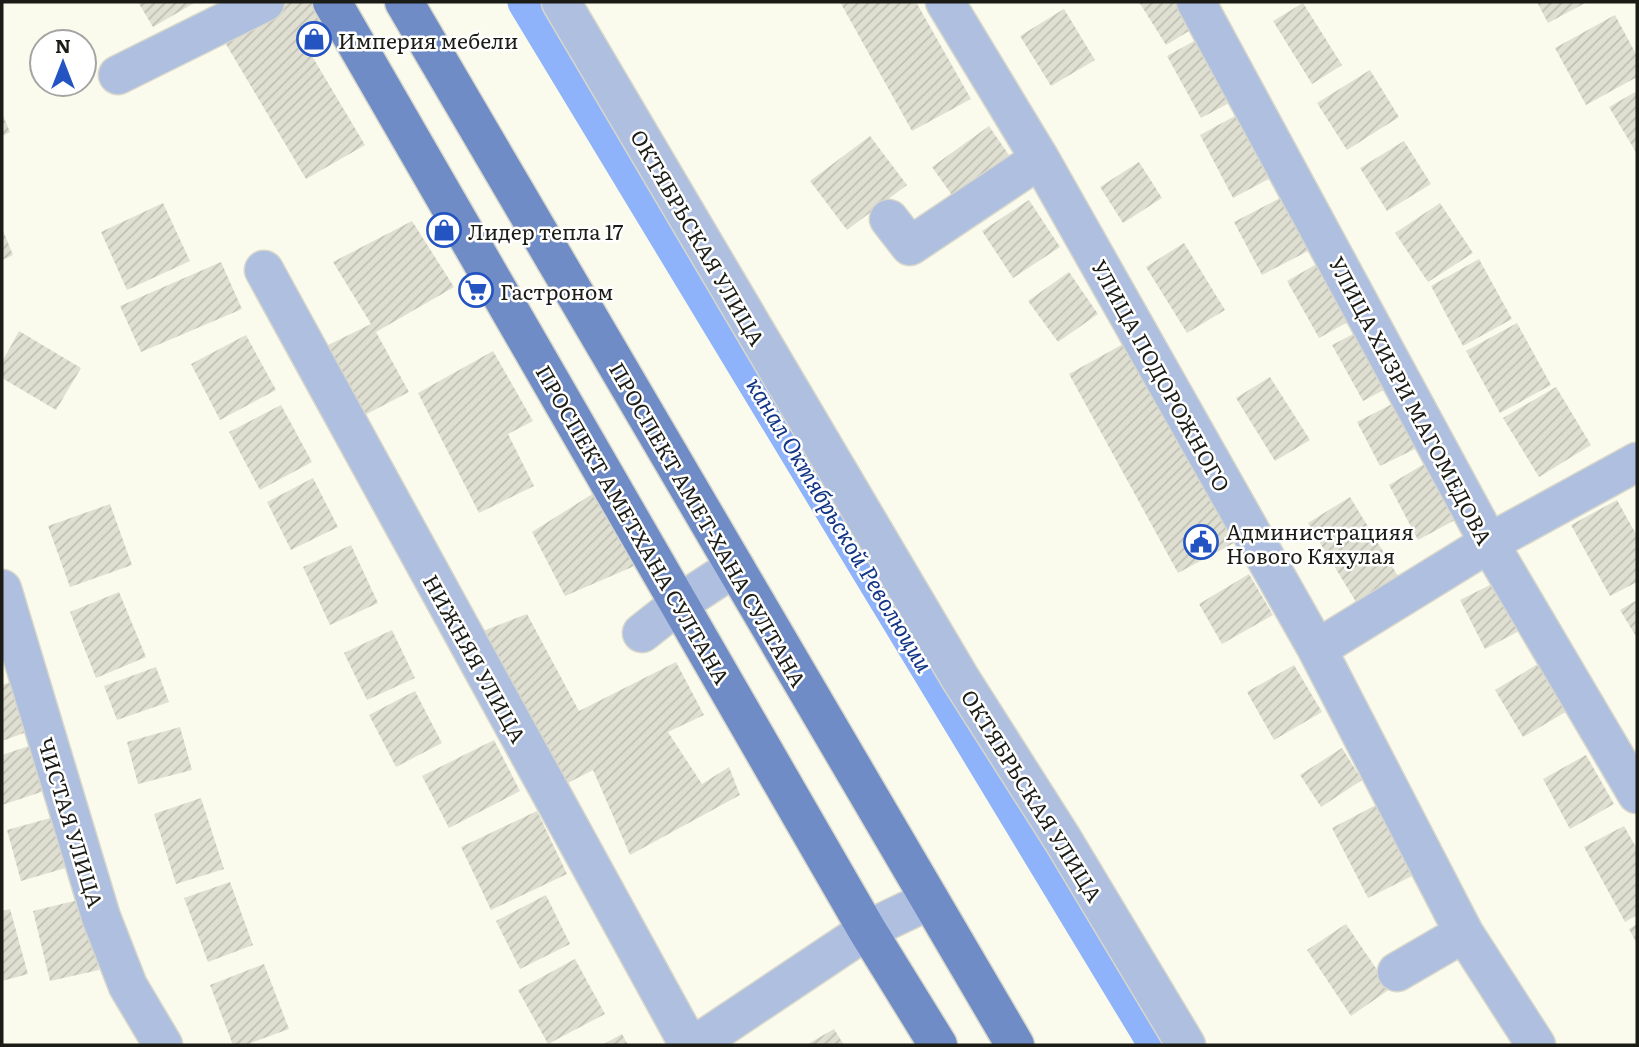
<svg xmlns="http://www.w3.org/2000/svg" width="1639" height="1047" font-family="Literata,serif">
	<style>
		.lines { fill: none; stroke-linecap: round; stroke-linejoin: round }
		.canal { stroke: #8fb3fa; stroke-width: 37 }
		.building { fill: url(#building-hatch) }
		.minor-casing { stroke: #d7d7cb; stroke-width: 41 }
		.major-casing { stroke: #d7d7cb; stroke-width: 41 }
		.minor { stroke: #aebfdf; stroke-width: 38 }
		.major { stroke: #6f8cc6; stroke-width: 38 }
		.labels { text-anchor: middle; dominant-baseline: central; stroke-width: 5; stroke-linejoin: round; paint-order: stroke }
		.poi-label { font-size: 21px; fill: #1c1c17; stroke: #fff; text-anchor: start }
		.street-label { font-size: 21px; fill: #1c1c17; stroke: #fff }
		.water-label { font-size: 23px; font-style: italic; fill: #123585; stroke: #fff }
	</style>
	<defs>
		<pattern id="building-hatch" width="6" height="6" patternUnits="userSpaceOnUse" patternTransform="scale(1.75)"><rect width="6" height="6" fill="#dfdfd2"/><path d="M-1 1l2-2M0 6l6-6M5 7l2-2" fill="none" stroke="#bfbfb4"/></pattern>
	</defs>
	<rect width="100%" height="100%" fill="#fbfbed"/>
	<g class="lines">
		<path class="canal" d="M526 2 1157 1045"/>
	</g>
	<path class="building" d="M138 2H196L153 27Z
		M266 2H318L322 49 312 56 365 145 306 179 217 29Z
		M840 2H916L971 99 912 131Z
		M1139 2H1178L1194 28 1166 45Z
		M1537 2H1587L1548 23Z
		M1303 3 1342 65 1312 84 1273 21Z
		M1064 9 1095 60 1051 86 1020 36Z
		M1615 15 1637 56V77L1586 105 1555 48Z
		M1196 40 1231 102 1201 118 1167 56Z
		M1370 70 1399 117 1347 150 1317 103Z
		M1637 91V154L1609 107Z
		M1246 110 1280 173 1233 198 1200 135Z
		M2 113 10 132 2 136Z
		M989 126 1011 158 954 198 932 167Z
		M870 136 907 185 847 230 810 181Z
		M1404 141 1431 184 1387 211 1360 168Z
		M1139 162 1162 198 1123 223 1100 187Z
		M1284 196 1312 249 1262 275 1234 222Z
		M1029 200 1060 247 1013 278 982 231Z
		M163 203 190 261 127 290 101 232Z
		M1440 203 1473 253 1428 282 1395 233Z
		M412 221 454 287 376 332 409 392 361 417 320 349 371 324 333 262Z
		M2 228 13 255 2 260Z
		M1184 243 1225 310 1187 333 1146 267Z
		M1479 259 1512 319 1463 346 1431 286Z
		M1322 261 1355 318 1319 338 1287 281Z
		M221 262 242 309 141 352 120 306Z
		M1069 272 1098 314 1058 342 1028 301Z
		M1517 323 1551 385 1500 413 1466 351Z
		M1363 329 1393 385 1363 401 1332 345Z
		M19 331 81 368 56 410 2 378V362Z
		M246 335 276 390 220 420 191 364Z
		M1125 343 1234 543 1178 573 1069 374Z
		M493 351 533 421 508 434 534 486 479 513 418 393Z
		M1270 377 1310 440 1275 461 1236 398Z
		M1556 387 1591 445 1539 477 1503 418Z
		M1396 402 1419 447 1380 466 1357 422Z
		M281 405 312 462 260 490 229 432Z
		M1424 464 1455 520 1418 540 1389 485Z
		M313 478 338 527 291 550 267 502Z
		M605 486 639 564 565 596 532 532Z
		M1350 497 1401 581 1359 607 1308 523Z
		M1617 500 1637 536V582L1610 596 1571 525Z
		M110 504 132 565 70 587 48 526Z
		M351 545 378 603 330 625 303 567Z
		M1249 574 1273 615 1222 644 1199 604Z
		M1498 581 1523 629 1485 649 1460 600Z
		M119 592 146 657 96 678 70 612Z
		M1637 600V638L1620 610Z
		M527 614 579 711 676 662 704 715 668 732 702 784 729 767 740 795 630 855 593 770 562 786 478 633Z
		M392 630 415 678 367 700 344 653Z
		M1541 662 1569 710 1523 737 1495 690Z
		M1294 665 1322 712 1274 740 1247 692Z
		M156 667 169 702 117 720 104 686Z
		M19 679 38 728 2 741V685Z
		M415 691 442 743 396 767 369 715Z
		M180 727 192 770 138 784 127 742Z
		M494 740 520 791 449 828 422 776Z
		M41 742 56 787 2 805V755Z
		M1342 748 1362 780 1321 807 1300 775Z
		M1586 755 1614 804 1570 829 1543 779Z
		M201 798 224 869 176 884 154 814Z
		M1376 805 1412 876 1368 898 1332 828Z
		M537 811 567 874 491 910 461 847Z
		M54 817 69 867 21 881 7 830Z
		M1624 826 1637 849V915L1625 922 1584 847Z
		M230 882 253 945 208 962 184 898Z
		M546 895 570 944 520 969 496 921Z
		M82 899 99 970 50 981 33 911Z
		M10 909 28 974 2 981V911Z
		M1346 924 1390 989 1351 1016 1307 950Z
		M1637 924V944L1629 929Z
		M575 959 605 1014 548 1044 518 990Z
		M264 964 289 1029 245 1045H233L210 985Z
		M834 1029 844 1045H806Z
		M622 1034 628 1045H602Z"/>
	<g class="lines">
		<g class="minor-casing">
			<path id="minor" d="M561 2 960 678 1063 840 1186 1045
				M945 2 1040 159 1317 649 1464 933 1536 1045
				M1196 2 1489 543 1637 794
				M118 75 265 2
				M889 219 910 246 1040 159
				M264 270 689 1045
				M2 589 101 917 128 986 163 1045
				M642 633 680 603 735 567
				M1317 649 1489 543 1637 462
				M1397 972 1464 933
				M695 1045 867 930 930 900"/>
		</g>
		<g class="major-casing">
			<path id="major" d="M332 2 867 930 938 1045
				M404 2 1015 1045"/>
		</g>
		<use href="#minor" class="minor"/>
		<use href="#major" class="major"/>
	</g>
	<defs>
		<g id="shop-ring" transform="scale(1.75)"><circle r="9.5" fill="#fff" stroke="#2454c2" stroke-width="1.5"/><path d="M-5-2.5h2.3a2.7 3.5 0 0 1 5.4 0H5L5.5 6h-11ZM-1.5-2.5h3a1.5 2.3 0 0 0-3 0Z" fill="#2454c2"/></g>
		<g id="supermarket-ring" transform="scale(1.75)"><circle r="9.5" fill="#fff" stroke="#2454c2" stroke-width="1.5"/><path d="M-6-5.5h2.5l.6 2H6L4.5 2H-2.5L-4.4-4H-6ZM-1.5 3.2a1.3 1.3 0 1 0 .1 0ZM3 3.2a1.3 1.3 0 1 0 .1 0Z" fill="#2454c2"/></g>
		<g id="civic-ring" transform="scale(1.75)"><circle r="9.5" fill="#fff" stroke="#2454c2" stroke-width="1.5"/><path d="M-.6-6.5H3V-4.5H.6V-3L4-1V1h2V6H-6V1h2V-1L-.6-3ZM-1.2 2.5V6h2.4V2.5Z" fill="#2454c2"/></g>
	</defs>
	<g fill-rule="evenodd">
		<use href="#shop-ring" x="314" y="39"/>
		<use href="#shop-ring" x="444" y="230"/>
		<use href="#supermarket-ring" x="476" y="290"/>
		<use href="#civic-ring" x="1201" y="542"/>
	</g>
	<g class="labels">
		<g class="poi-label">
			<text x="338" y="39">Империя мебели</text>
			<text x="468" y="230">Лидер тепла 17</text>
			<text x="500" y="290">Гастроном</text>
			<text x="1226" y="530">Администрацияя<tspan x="1226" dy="24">Нового Кяхулая</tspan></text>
		</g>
		<g class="street-label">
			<text transform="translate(699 237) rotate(60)">ОКТЯБРЬСКАЯ УЛИЦА</text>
			<text transform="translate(1162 375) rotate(61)">УЛИЦА ПОДОРОЖНОГО</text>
			<text transform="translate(1412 400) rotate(62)">УЛИЦА ХИЗРИ МАГОМЕДОВА</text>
			<text transform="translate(634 524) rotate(60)">ПРОСПЕКТ АМЕТХАНА СУЛТАНА</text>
			<text transform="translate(709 524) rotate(60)">ПРОСПЕКТ АМЕТ-ХАНА СУЛТАНА</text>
			<text transform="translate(476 658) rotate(61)">НИЖНЯЯ УЛИЦА</text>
			<text transform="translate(1033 795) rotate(58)">ОКТЯБРЬСКАЯ УЛИЦА</text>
			<text transform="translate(72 822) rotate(73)">ЧИСТАЯ УЛИЦА</text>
		</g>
		<g class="water-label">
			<text transform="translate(841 524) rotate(59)">канал Октябрьской Революции</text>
		</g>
	</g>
	<rect width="1639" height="1047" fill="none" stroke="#1c1c17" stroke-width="7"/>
	<g transform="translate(63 63)"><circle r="33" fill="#ffffff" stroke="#a4a4a2" stroke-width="2"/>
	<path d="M0-5L12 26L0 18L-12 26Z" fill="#2454c2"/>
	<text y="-10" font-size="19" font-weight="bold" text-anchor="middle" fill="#1c1c17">N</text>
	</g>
</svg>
